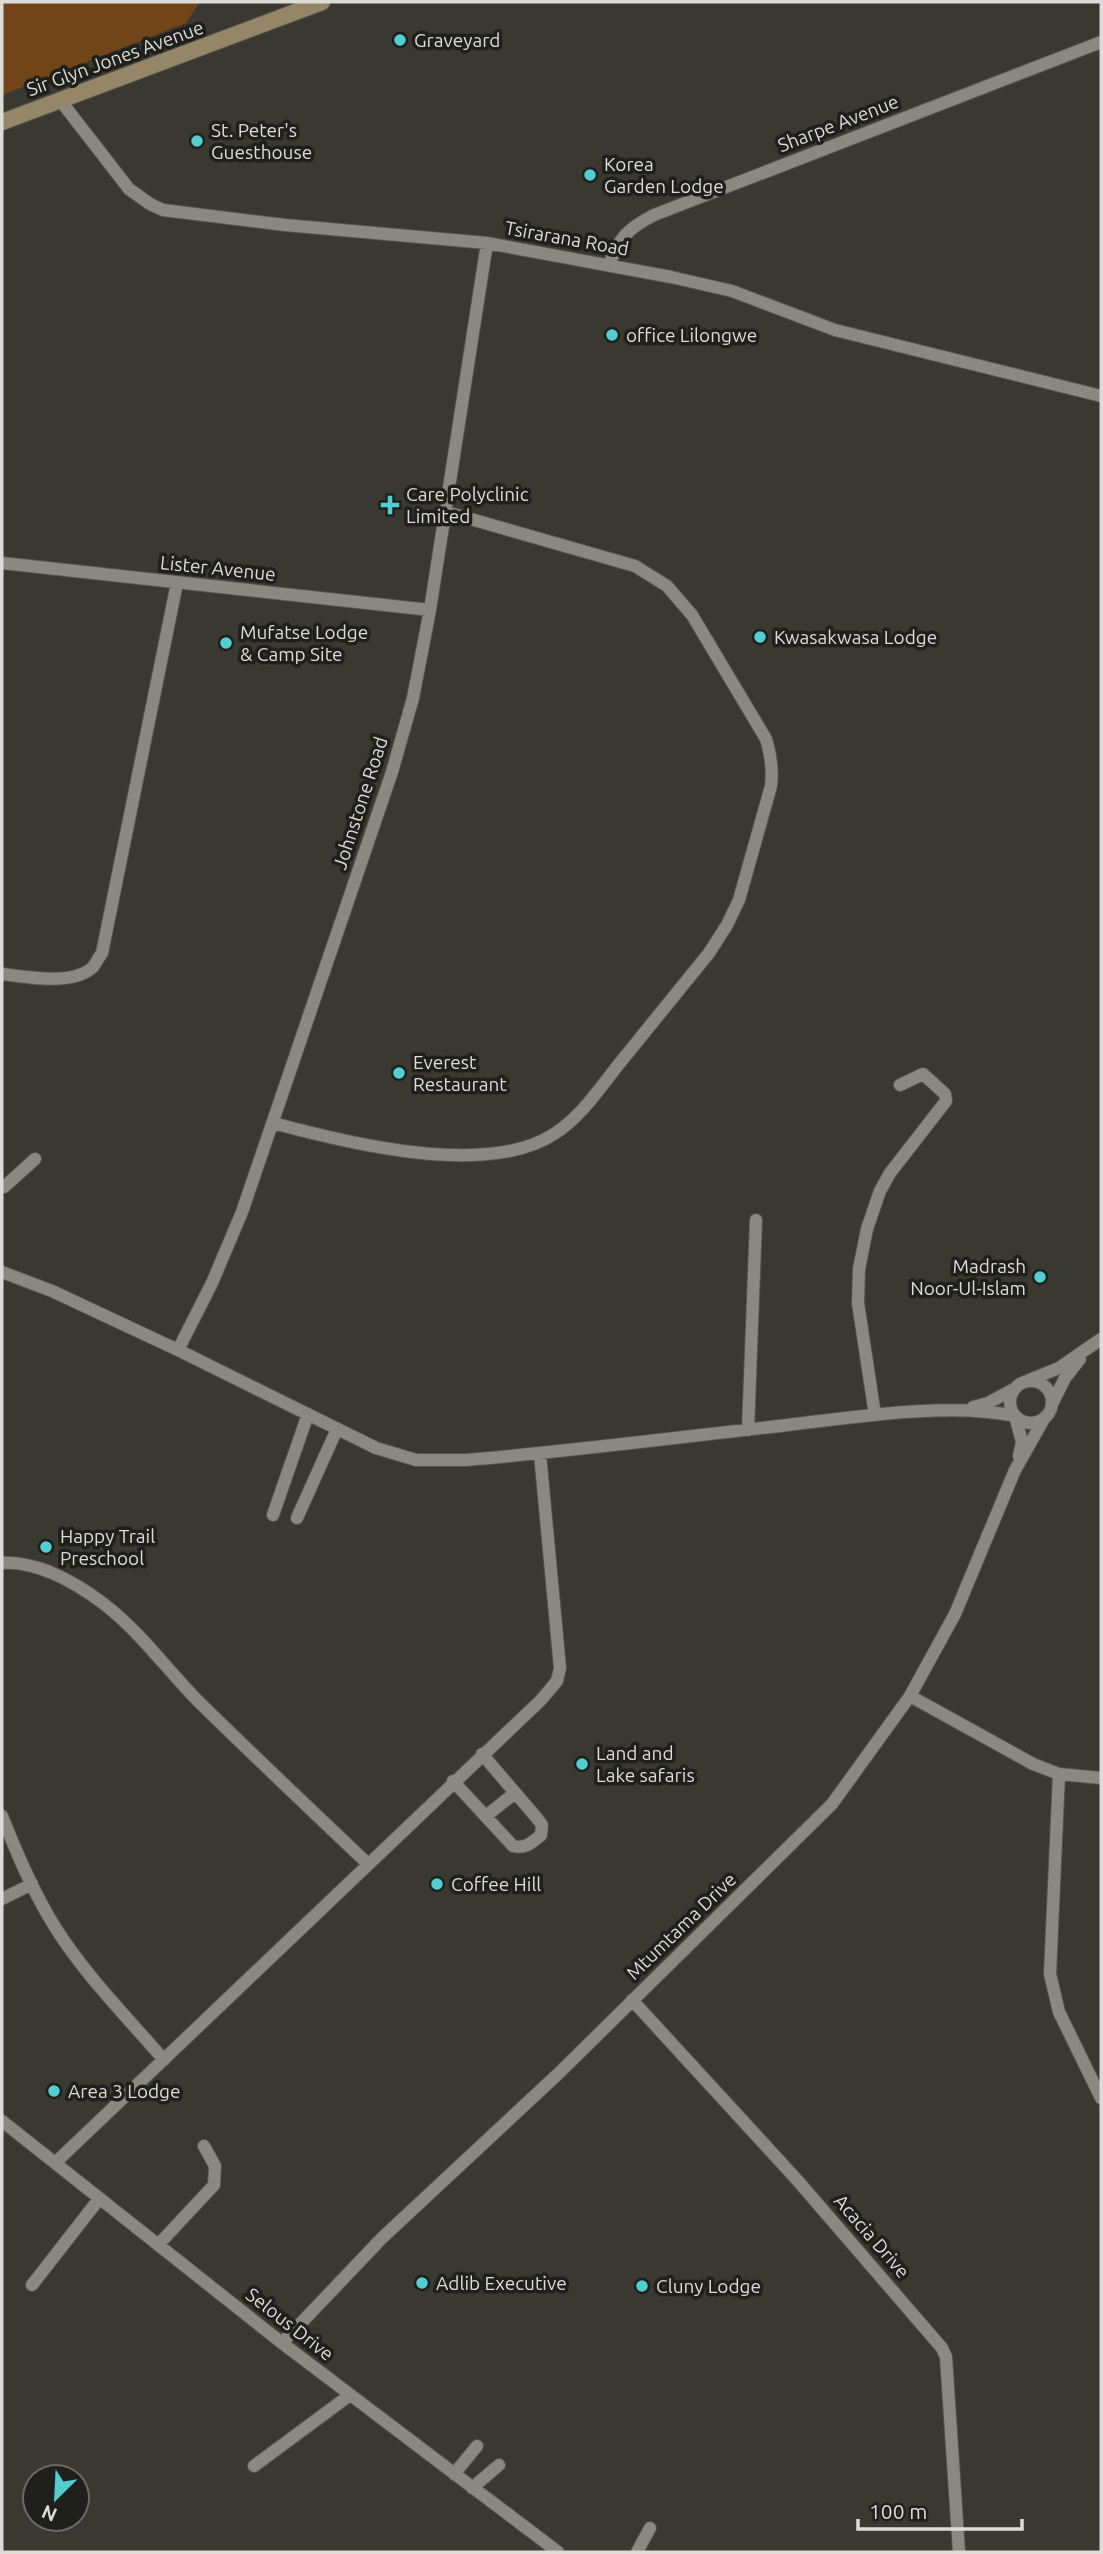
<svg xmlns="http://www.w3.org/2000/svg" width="1103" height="2554" font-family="Ubuntu,sans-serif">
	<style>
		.green { fill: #724519 }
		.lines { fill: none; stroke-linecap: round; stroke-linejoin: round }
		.minor-casing { stroke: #55544e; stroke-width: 14 }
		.secondary-casing { stroke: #55544e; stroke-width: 18 }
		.minor { stroke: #8a8981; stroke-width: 12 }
		.secondary { stroke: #948666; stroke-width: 16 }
		.poi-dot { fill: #52cdd0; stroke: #1f1f1c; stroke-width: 2.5 }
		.labels { text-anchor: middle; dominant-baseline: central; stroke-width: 7; stroke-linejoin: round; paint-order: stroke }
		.poi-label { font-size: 19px; fill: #dcdbd7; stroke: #1f1f1c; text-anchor: start }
		.street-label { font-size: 19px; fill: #dcdbd7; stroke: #1f1f1c }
	</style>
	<rect width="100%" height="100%" fill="#393831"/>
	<path class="green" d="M2 2H200L186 23 2 95Z"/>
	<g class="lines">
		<g class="minor-casing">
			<path id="minor" d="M60 100 129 189 150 204 163 210 285 225 487 243 671 277 732 291 835 330 1101 396
				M609 265C620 237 627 229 654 215L1101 42
				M2 563 430 610
				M2 974C27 977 73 986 93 967 96 963 99 957 102 953L177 583
				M273 1123C347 1143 487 1178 554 1134 581 1117 599 1089 619 1064 649 1027 679 990 709 953L727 925 739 900 771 786C773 769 771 755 766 739L692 615 667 586 635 566 446 512
				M4 1187 35 1159
				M2 1272 52 1291 178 1350 376 1448 416 1460H466C573 1451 681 1437 788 1425 856 1417 949 1402 1015 1416L1022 1442 1019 1456
				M178 1350 212 1283 242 1212 392 772 413 698 430 610 487 243
				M1029 1380 1059 1368 1101 1339
				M1010 1402a21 21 0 1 1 42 0a21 21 0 1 1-42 0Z
				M1052 1404 1065 1378 1080 1359
				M973 1407 988 1403 1014 1389
				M875 1415 858 1303 859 1269 867 1229 880 1191 890 1173 946 1101 945 1094 923 1074 900 1085
				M748 1430 756 1220
				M273 1515 308 1414
				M297 1518 337 1429
				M2 1563C38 1561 76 1583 104 1604 139 1631 166 1668 197 1700 253 1755 310 1809 367 1863
				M910 1696 1033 1764 1059 1774 1101 1778
				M1059 1774 1050 1974 1059 2012 1101 2098
				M453 1781 513 1846C526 1849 531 1843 541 1835L542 1825 536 1817 482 1754
				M2 1816C17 1854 33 1892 55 1927 85 1975 127 2017 164 2060
				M486 1816 515 1793
				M2 1899 32 1884
				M632 2000 798 2181 942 2348 946 2357 959 2552
				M2 2121 282 2343 558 2552
				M55 2163 541 1700 557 1681 560 1668 540 1454
				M158 2245 214 2185 215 2166 204 2146
				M32 2285 99 2199
				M282 2343 382 2238 559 2073 832 1804 910 1696 955 1614 1015 1470 1045 1417
				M254 2466 350 2395
				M454 2474 477 2446
				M472 2488 499 2465
				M637 2552 650 2528"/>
		</g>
		<g class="secondary-casing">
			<path id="secondary" d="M2 122 322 2"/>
		</g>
		<use href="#minor" class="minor"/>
		<use href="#secondary" class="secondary"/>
	</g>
	<g class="poi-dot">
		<circle cx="400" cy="40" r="7"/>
		<circle cx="197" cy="141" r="7"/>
		<circle cx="590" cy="175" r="7"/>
		<circle cx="612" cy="335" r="7"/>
		<path d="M386.5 494.5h7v7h7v7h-7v7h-7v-7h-7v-7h7z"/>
		<circle cx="760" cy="637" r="7"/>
		<circle cx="226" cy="643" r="7"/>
		<circle cx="399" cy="1073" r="7"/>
		<circle cx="1040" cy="1277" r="7"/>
		<circle cx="46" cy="1547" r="7"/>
		<circle cx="582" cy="1764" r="7"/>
		<circle cx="437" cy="1884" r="7"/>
		<circle cx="54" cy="2091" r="7"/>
		<circle cx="422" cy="2283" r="7"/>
		<circle cx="642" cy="2286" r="7"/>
	</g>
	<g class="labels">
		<g class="poi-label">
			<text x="414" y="40">Graveyard</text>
			<text x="211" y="130">St. Peter's<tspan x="211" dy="22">Guesthouse</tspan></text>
			<text x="604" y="164">Korea<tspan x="604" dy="22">Garden Lodge</tspan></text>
			<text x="626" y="335">office Lilongwe</text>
			<text x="406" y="494">Care Polyclinic<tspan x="406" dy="22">Limited</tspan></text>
			<text x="240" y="632">Mufatse Lodge<tspan x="240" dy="22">&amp; Camp Site</tspan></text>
			<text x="774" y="637">Kwasakwasa Lodge</text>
			<text x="413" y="1062">Everest<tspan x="413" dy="22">Restaurant</tspan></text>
			<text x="1026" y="1266" text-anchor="end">Madrash<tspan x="1026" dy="22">Noor-Ul-Islam</tspan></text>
			<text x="60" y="1536">Happy Trail<tspan x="60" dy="22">Preschool</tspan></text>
			<text x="596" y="1753">Land and<tspan x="596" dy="22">Lake safaris</tspan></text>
			<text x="451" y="1884">Coffee Hill</text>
			<text x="68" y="2091">Area 3 Lodge</text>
			<text x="436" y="2283">Adlib Executive</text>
			<text x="656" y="2286">Cluny Lodge</text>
		</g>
		<g class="street-label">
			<text transform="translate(115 58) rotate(-20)">Sir Glyn Jones Avenue</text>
			<text transform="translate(838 123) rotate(-21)">Sharpe Avenue</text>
			<text transform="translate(567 238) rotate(10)">Tsirarana Road</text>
			<text transform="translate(218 568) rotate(6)">Lister Avenue</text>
			<text transform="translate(360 803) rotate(-72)">Johnstone Road</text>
			<text transform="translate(681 1926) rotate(-44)">Mtumtama Drive</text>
			<text transform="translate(872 2236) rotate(49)">Acacia Drive</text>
			<text transform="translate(290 2324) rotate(38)">Selous Drive</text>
		</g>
	</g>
	<rect width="1103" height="2554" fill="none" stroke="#dcdbd7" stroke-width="7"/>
	<g transform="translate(56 2498) rotate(204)"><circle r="33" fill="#1f1f1c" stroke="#6b6a67" stroke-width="2"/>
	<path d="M0-5L12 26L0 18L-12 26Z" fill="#52cdd0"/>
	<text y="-10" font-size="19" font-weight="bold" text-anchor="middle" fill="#dcdbd7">N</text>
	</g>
	<path d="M858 2519v10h164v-10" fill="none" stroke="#dcdbd7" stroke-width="3.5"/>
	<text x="869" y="2519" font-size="21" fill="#dcdbd7" stroke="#1f1f1c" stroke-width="5" paint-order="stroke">100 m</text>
</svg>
